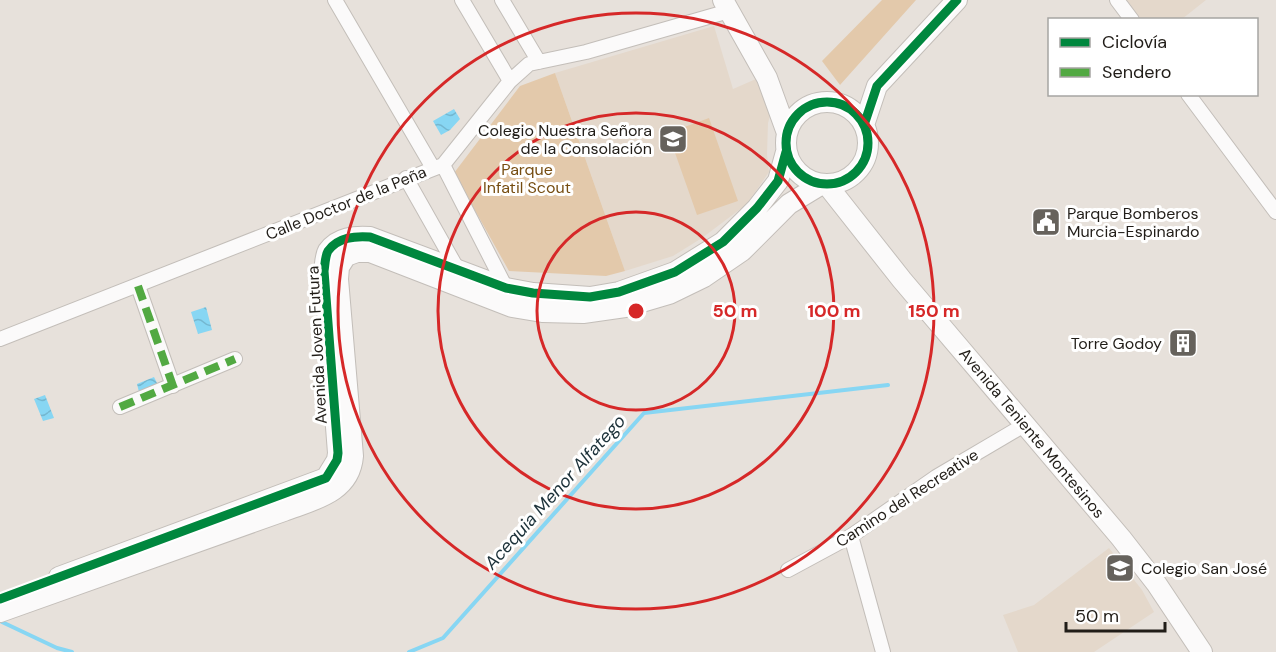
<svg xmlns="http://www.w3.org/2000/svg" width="1276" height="652" font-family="'DM Sans',sans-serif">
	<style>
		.built { fill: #e4d8cb }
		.park { fill: #e3c9ab }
		.water { fill: url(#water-waves) }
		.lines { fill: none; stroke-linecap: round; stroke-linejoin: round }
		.stream { stroke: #87d6f3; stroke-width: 4 }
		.street-casing { stroke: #c3beb9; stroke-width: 16 }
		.secondary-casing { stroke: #c3beb9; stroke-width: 22 }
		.street { stroke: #fbfafa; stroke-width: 14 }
		.secondary { stroke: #fbfafa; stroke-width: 20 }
		.quiet { stroke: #52a942; stroke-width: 8; stroke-dasharray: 15 8; stroke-linecap: butt }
		.cycleway-casing { stroke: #fff; stroke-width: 13 }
		.cycleway { stroke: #00873e; stroke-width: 9 }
		.ring { fill: none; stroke: #d62828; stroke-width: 3 }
		.labels { text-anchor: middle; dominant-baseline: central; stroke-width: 6; stroke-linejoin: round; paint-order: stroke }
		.poi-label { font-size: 16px; fill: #211d18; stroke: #fff; text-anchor: end }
		.park-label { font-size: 16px; fill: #764d11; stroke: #fff }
		.street-label { font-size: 16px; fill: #211d18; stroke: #fff }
		.water-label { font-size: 18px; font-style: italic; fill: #1c3139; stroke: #fff }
		.centre { fill: #d62828; stroke: #fff; stroke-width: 3 }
		.ring-label { font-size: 18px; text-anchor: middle; font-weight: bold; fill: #d62828; stroke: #fff; stroke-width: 6; stroke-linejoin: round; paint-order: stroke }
	</style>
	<defs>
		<pattern id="water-waves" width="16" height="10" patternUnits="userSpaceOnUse" patternTransform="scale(1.5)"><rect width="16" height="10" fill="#87d6f3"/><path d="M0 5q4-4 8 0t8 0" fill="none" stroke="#74b7d0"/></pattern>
	</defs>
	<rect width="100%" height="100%" fill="#e7e1db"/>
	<path class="built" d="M1127 0H1206L1182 19 1141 20Z
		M714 26 733 89 756 79 772 109 768 123 767 154 769 172 747 204 702 238 673 256 625 271 555 73Z
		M1109 548 1142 590 1154 612 1094 652H1018L1003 615 1034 605Z"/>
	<path class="park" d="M882 0H916L840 85 822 61Z
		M555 73 625 271 606 276 509 271 454 173 520 86Z
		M709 118 738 201 697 215 668 133Z"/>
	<path class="water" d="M454 109 460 119 450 130 441 135 433 121Z
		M206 307 212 330 198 334 191 312Z
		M154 377 158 385 139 392 137 384Z
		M45 395 54 418 43 421 34 399Z"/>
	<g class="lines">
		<path class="stream" d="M2 622 57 648 72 652
			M409 652 443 638 644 413 888 385"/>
		<g class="street-casing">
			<path id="street" d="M335 0 433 168
				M462 0 510 81
				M502 0 539 62
				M1117 0 1132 20
				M1188 94 1276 212
				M443 165 506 288
				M406 178 458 270
				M138 286 173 386
				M0 339 443 165 510 81 529 64 586 52 729 11
				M120 407 235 359
				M851 536 883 652
				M788 570 851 536 936 477 1026 424"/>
		</g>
		<g class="secondary-casing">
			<path id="secondary" d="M723 0 767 78 787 133
				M786 143a41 41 0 1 1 82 0a41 41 0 1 1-82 0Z
				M864 125 877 86 957 0
				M827 185 902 280 1121 538 1156 583 1202 652
				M59 577 326 478 337 460 338 453 324 271C325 266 325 256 328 251 338 237 355 236 370 237L506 288 533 293 590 297 619 292 675 272 723 242 757 208 778 181 786 152
				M0 612 284 511C313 500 350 493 353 456L338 279 339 267 346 256 357 252H370L512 307 542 312 583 313 625 307 669 294 704 277 742 251 789 204 822 184"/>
		</g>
		<use href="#street" class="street"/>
		<use href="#secondary" class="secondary"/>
		<path class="quiet" d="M138 286 173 386
			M120 407 235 359"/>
		<g class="cycleway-casing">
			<path id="cycleway" d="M786 143a41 41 0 1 1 82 0a41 41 0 1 1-82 0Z
				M864 125 877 86 957 0
				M0 599 326 478 337 460 338 453 324 271C325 266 325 256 328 251 338 237 355 236 370 237L506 288 533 293 590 297 619 292 675 272 723 242 757 208 778 181 786 152"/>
		</g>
		<use href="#cycleway" class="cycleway"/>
	</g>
	<g class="ring">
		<circle cx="636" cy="311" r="99"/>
		<circle cx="636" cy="311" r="198"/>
		<circle cx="636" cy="311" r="298"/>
	</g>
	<defs>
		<g id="school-square" transform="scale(1.5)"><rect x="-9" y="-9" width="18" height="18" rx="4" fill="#66625c" stroke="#fff"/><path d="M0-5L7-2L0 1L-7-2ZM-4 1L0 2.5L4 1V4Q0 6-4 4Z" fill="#fff"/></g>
		<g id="civic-square" transform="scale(1.5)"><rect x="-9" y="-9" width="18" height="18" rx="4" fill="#66625c" stroke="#fff"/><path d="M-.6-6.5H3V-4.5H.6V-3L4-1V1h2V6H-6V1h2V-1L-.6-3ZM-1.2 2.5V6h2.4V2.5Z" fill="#fff"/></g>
		<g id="building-square" transform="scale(1.5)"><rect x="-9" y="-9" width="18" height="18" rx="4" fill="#66625c" stroke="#fff"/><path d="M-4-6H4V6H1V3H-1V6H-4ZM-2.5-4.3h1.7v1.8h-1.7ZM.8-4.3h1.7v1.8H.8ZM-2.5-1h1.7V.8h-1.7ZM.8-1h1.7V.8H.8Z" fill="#fff"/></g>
	</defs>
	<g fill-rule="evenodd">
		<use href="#school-square" x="673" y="139"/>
		<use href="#civic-square" x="1046" y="222"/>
		<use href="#building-square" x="1183" y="343"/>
		<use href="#school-square" x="1120" y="568"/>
	</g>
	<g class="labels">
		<g class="poi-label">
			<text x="652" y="130">Colegio Nuestra Señora<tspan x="652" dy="18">de la Consolación</tspan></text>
			<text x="1067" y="213" text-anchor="start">Parque Bomberos<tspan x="1067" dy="18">Murcia-Espinardo</tspan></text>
			<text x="1162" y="343">Torre Godoy</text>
			<text x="1141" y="568" text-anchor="start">Colegio San José</text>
		</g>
		<g class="park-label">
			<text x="527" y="169">Parque<tspan x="527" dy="18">Infatil Scout</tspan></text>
		</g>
		<g class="street-label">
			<text transform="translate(346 203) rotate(-22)">Calle Doctor de la Peña</text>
			<text transform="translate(317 345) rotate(-93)">Avenida Joven Futura</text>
			<text transform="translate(1032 433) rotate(50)">Avenida Teniente Montesinos</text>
			<text transform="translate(907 498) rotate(-33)">Camino del Recreative</text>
		</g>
		<g class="water-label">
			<text transform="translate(555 492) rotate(-48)">Acequia Menor Alfatego</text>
		</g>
	</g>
	<circle cx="636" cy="311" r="9" class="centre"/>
	<g class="ring-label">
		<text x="735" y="317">50 m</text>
		<text x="834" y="317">100 m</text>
		<text x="934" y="317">150 m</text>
	</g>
	<rect x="1048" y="18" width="210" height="78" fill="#ffffff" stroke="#a6a5a3" stroke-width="1.5"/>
	<rect x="1060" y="38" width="30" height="9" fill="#00873e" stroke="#a6a5a3" stroke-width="1.5"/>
	<text x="1102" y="48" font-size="18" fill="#211d18">Ciclovía</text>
	<rect x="1060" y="68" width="30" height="9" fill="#52a942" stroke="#a6a5a3" stroke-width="1.5"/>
	<text x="1102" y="78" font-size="18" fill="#211d18">Sendero</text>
	<path d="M1066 622v9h99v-9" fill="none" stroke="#211d18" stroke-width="3"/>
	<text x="1075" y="622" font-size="18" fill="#211d18" stroke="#ffffff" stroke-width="4.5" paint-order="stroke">50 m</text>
</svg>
